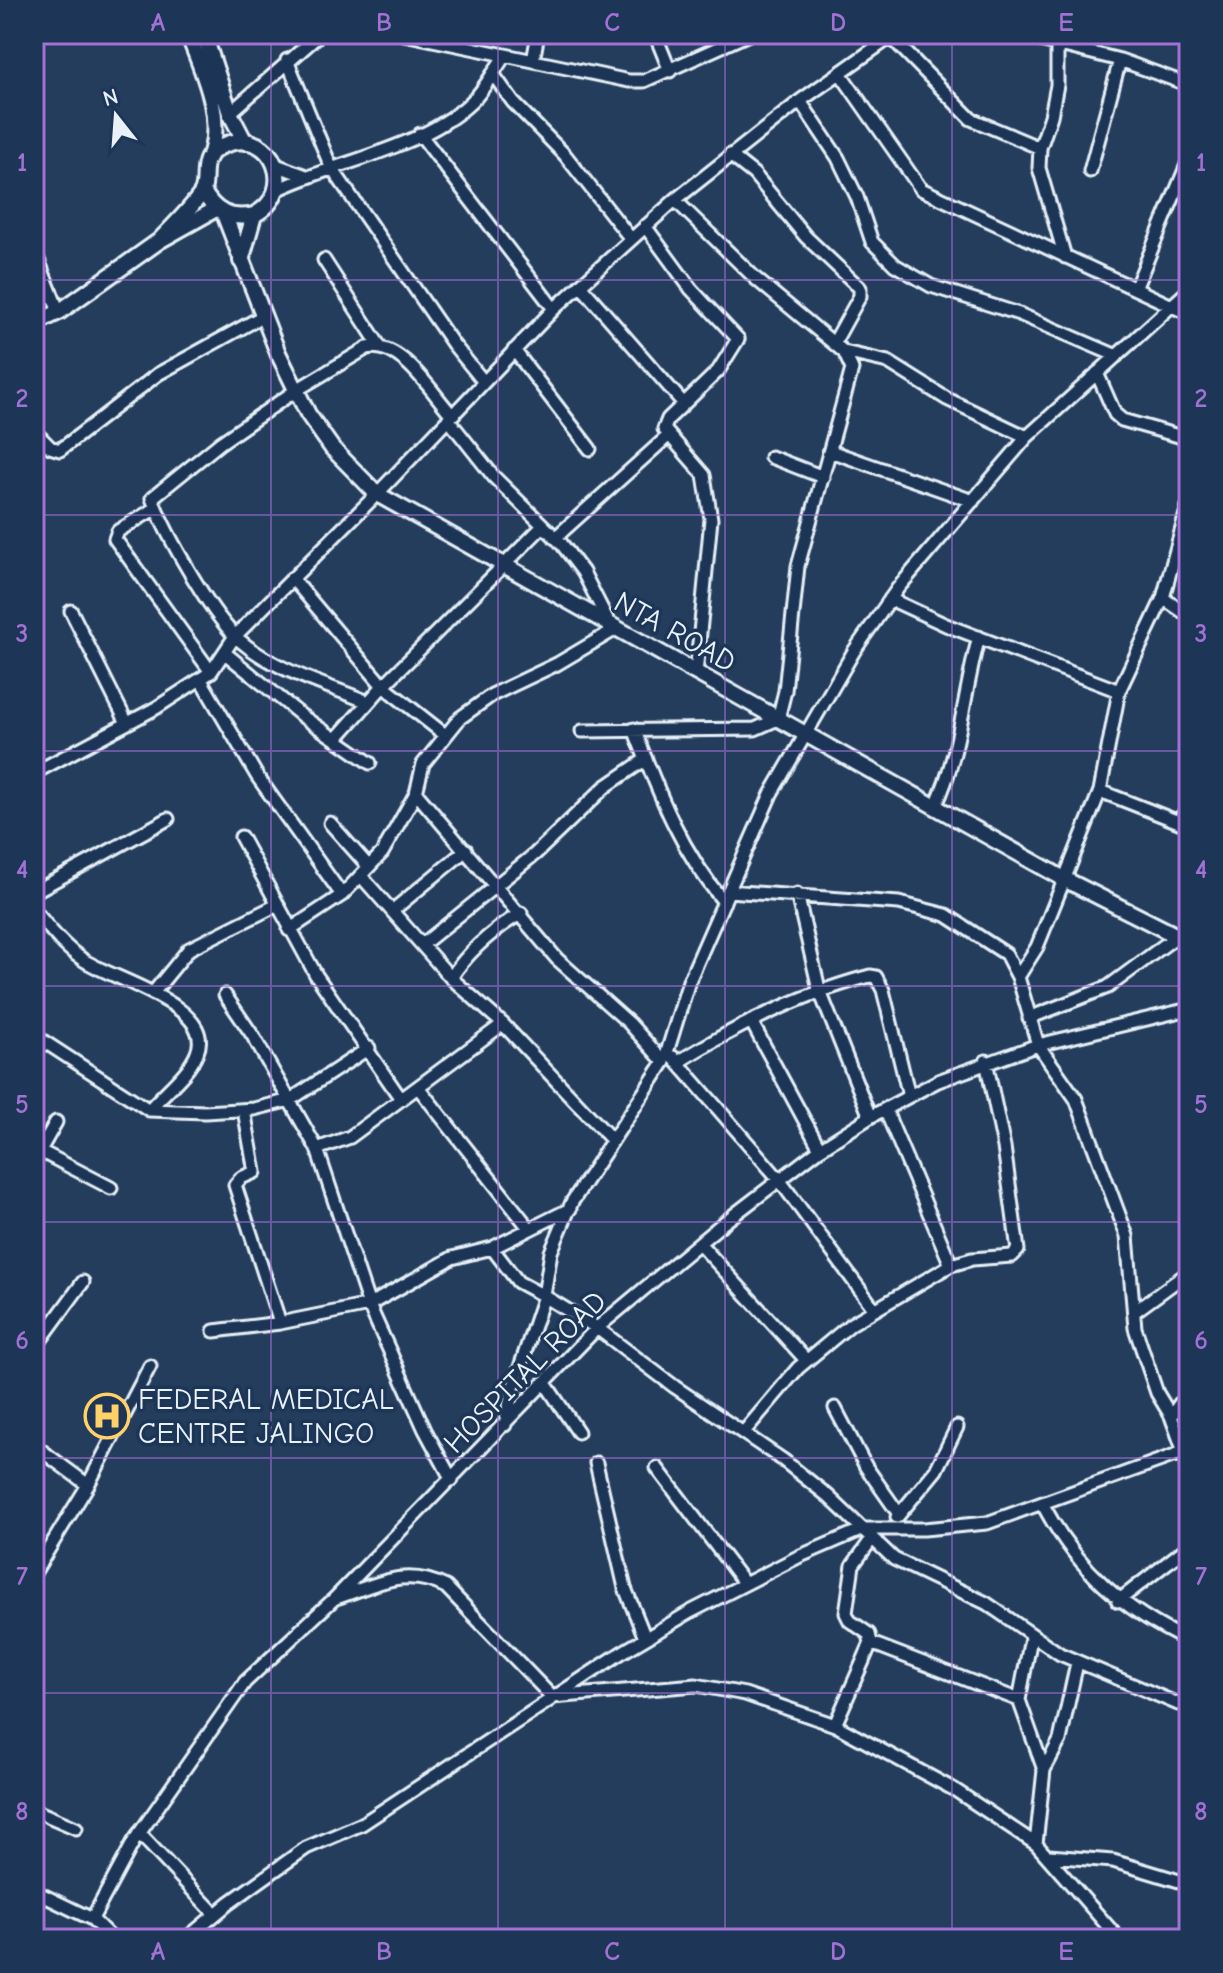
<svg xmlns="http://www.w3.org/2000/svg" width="1223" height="1973" font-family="'Comic Neue',sans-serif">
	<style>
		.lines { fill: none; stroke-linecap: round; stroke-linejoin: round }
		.minor-casing { stroke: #e8f1f8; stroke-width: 17 }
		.tertiary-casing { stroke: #e8f1f8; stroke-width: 20 }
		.minor { stroke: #1d3557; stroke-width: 11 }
		.tertiary { stroke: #1d3557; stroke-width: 14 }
		.grid { fill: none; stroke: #a171d3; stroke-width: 2; stroke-opacity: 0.55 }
		.labels { text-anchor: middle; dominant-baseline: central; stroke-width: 7; stroke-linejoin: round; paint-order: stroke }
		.street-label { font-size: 30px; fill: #e8f1f8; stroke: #1d3557 }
		.poi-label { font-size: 30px; fill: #e8f1f8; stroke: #1d3557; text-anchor: start }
		.neatline { fill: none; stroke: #a171d3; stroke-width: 3 }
		.grid-label { font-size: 26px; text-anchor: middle; font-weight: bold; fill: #a171d3 }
	</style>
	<rect width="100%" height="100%" fill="#253d5d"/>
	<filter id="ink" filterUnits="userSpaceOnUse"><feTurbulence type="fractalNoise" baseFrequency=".0125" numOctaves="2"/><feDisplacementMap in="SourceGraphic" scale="16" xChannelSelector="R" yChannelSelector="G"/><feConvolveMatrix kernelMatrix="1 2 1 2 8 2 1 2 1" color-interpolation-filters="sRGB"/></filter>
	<g filter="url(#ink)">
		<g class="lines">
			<g class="minor-casing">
				<path id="minor" d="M404 34 505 55
					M655 34 670 71
					M1016 34 1120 60 1189 85
					M1057 34V85L1051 116 1040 148 1039 168 1065 257
					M891 37 971 119 1040 148
					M287 60 331 167 453 344 484 382
					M533 61 538 34
					M840 73 921 189 1189 314
					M493 74 513 102 565 155 631 239
					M800 101 838 158 857 197 872 242 895 265 931 286 1019 314 1117 356
					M230 113 320 34
					M420 134 554 309
					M730 155 754 174 806 237 860 288V296L834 343
					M276 165 306 176
					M1090 171 1120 60
					M277 190C337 161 431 147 477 96 488 83 496 68 505 55L629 81H644L749 34
					M645 226 691 289 738 339 718 371 668 419 664 429 704 475 711 519 696 674
					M34 250 59 312
					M324 260 379 345
					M580 285 684 404
					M1135 289 1189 160
					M1189 290 1027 437 898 588 854 651 771 794 689 981 664 1062 572 1202 551 1252 544 1296 597 1328 675 1387 783 1460 828 1496 894 1559 986 1603 1060 1654 1178 1704H1189
					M514 350 590 449
					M844 352 888 362 947 399 1027 437
					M1097 373 1115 414 1122 420 1189 439
					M448 419 494 477 561 543 583 572 610 625
					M34 431 50 447 60 450 158 374 263 316
					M830 451 973 501
					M771 457 823 477
					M156 508 118 531 115 539 211 672
					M555 538 667 437
					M292 578 383 686 444 734
					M1163 598 1189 616
					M890 599 946 625 1119 691
					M71 611 127 723
					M225 653 302 716 370 763
					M201 680 257 776 342 895 382 853 416 793 423 764 460 718 492 695 557 664 616 629
					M368 702C325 684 269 669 235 636 209 610 165 533 152 498L220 443 295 391 367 348C401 340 431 392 452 415
					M634 729C658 791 680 850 724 902
					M582 731 755 729 778 719 785 691 798 566 852 369 844 352 756 279 675 200
					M336 739 383 686 543 526
					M34 773 156 708 211 672 235 636 377 494 554 309 675 200 800 101 895 34
					M1100 791 1189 826
					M416 793 557 959 629 1023 664 1062
					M935 807C961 753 963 694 979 637
					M1179 820 1189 808
					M330 823 369 867
					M241 837 316 975 401 1099
					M361 876 451 978 503 1024 612 1140
					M728 891 899 903 946 915 1006 954 1018 977 1038 1045 1076 1099 1127 1236 1135 1328 1157 1393 1171 1416 1184 1452 1189 1478
					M34 892 168 819
					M797 894 819 989 870 1117
					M34 910C49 928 63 946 82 959 109 979 217 1005 197 1053 188 1075 164 1092 149 1110
					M392 911 466 850
					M289 930 342 895
					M422 945 535 854 605 787 646 759
					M1018 977 1037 947 1100 791 1119 691 1163 598 1188 506
					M451 978C468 951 495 929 521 913
					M153 993 189 949 277 905
					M225 995 253 1036 317 1149 369 1305 425 1430 452 1480
					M1029 1018 1108 987 1189 927
					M751 1021 820 1149
					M34 1035 149 1110 205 1112 254 1109 290 1100 369 1048
					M673 1057 778 1178 875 1310
					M678 1062C738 1025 801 994 870 976L876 977 883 990 909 1096
					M418 1087 529 1228
					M885 1109 951 1265
					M244 1110 255 1172 241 1178 235 1185 280 1323
					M317 1149 350 1137 503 1024
					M40 1151 111 1188
					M34 1161 56 1122
					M699 1243 806 1360
					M492 1248 518 1282 544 1296 513 1388 505 1425
					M1134 1312 1189 1272
					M214 1331 280 1323 369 1305 452 1258 492 1248 570 1209
					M34 1349 83 1282
					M545 1383 578 1432
					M835 1408 866 1467 899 1514
					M1171 1416 1189 1391
					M743 1433 798 1368 851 1324 951 1265 972 1259 1012 1256 1018 1250 1004 1147 986 1061
					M34 1445 88 1485
					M596 1463 625 1588 645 1638
					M657 1468 745 1584
					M1043 1505C1078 1570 1123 1610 1189 1641
					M897 1517 936 1470 957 1427
					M34 1573 88 1485 150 1366
					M336 1598C376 1585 405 1566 446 1587L552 1697 696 1685 745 1694 835 1725 955 1790 1036 1844 1119 1939
					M1118 1601 1189 1546
					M1031 1638 1019 1700 1044 1770
					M871 1643 1019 1700
					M835 1725 871 1643 869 1634 850 1621 846 1613 853 1565 871 1540
					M34 1810 76 1828
					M139 1833 215 1914
					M1036 1844 1044 1770 1060 1740 1077 1663
					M1049 1856 1113 1861 1189 1884
					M34 1891 92 1919 134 1841 245 1682 335 1598 597 1328 722 1224 820 1149 870 1117 938 1081 1038 1045 1189 1009
					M92 1919 112 1939
					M186 1939 229 1903 306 1848 362 1824 621 1653 690 1612 798 1557 863 1529H924L987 1523 1189 1450"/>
			</g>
			<g class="tertiary-casing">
				<path id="tertiary" d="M188 34C203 73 224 115 210 156
					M204 34 230 113 245 142
					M224 214 278 353 308 414 332 448 377 494 1066 880 1189 942
					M159 241C173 226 189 211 201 194 211 179 193 156 227 144 273 127 299 192 254 215 230 220 214 212 203 191
					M241 261 254 215
					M34 324 59 312 159 241 216 209"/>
			</g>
			<use href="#minor" class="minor"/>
			<use href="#tertiary" class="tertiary"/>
		</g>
	</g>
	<path class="grid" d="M271 34V1939M498 34V1939M725 34V1939M952 34V1939M34 280H1189M34 515H1189M34 751H1189M34 986H1189M34 1222H1189M34 1458H1189M34 1693H1189"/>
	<defs>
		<g id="hospital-ring" transform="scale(2.3)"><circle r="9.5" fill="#1d3557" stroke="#ffd166" stroke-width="1.5"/><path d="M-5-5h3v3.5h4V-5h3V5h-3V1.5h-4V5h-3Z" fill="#ffd166"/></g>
	</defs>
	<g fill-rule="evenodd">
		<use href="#hospital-ring" x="107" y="1416"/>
	</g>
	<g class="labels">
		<g class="street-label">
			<text transform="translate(675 632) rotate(29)">NTA ROAD</text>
			<text transform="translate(525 1372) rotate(-45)">HOSPITAL ROAD</text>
		</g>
		<g class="poi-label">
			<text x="138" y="1399">FEDERAL MEDICAL<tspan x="138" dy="34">CENTRE JALINGO</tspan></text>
		</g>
	</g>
	<rect width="1223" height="1973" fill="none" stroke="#1d3557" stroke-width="88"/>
	<g transform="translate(116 116) rotate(343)" stroke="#1d3557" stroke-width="6" paint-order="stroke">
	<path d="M0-6L14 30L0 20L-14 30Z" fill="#e8f1f8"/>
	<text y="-12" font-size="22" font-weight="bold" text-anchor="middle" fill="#e8f1f8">N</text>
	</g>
	<rect x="44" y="44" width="1135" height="1885" class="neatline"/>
	<g class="grid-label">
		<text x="158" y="31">A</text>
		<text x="384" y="31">B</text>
		<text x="612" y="31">C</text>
		<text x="838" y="31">D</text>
		<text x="1066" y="31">E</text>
		<text x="22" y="171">1</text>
		<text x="1201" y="171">1</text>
		<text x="22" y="407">2</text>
		<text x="1201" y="407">2</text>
		<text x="22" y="642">3</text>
		<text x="1201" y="642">3</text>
		<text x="22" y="878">4</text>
		<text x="1201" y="878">4</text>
		<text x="22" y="1113">5</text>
		<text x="1201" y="1113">5</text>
		<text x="22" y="1349">6</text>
		<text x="1201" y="1349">6</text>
		<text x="22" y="1585">7</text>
		<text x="1201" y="1585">7</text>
		<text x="22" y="1820">8</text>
		<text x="1201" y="1820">8</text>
		<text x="158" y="1960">A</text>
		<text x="384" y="1960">B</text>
		<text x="612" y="1960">C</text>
		<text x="838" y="1960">D</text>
		<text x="1066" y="1960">E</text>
	</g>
</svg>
